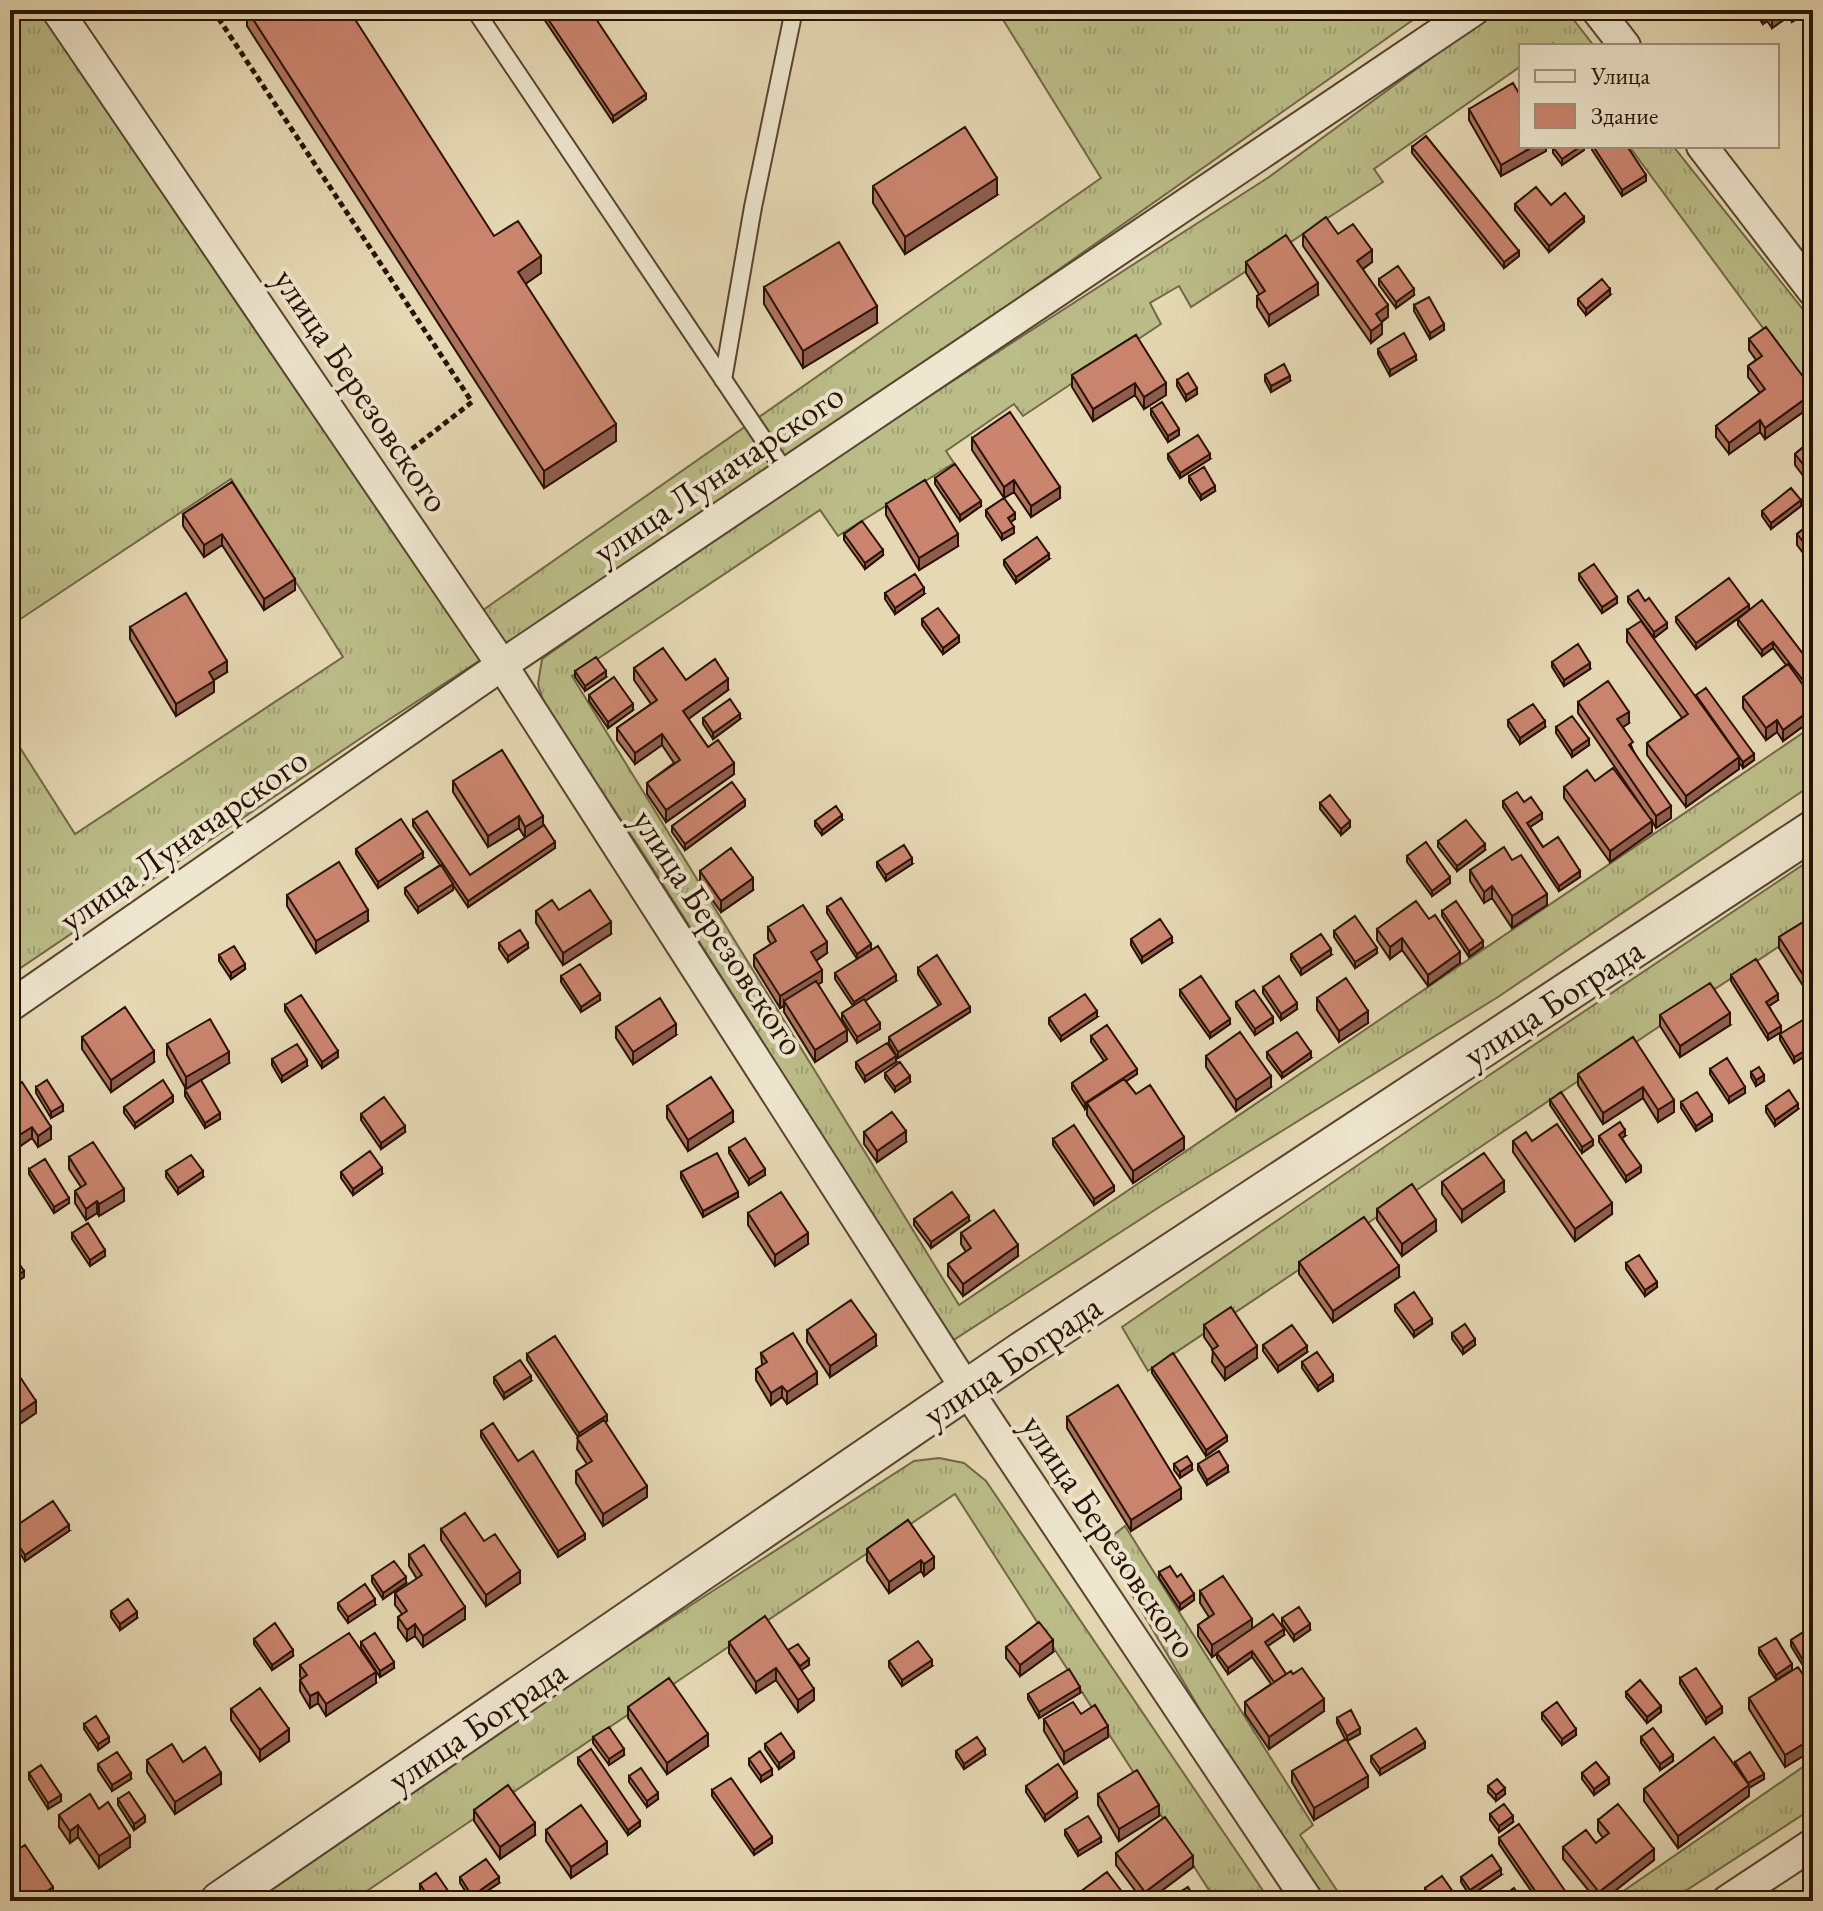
<svg xmlns="http://www.w3.org/2000/svg" width="1823" height="1911" font-family="'EB Garamond',serif">
	<style>
		.grass { fill: url(#grass-tufts); stroke: #726846; stroke-width: 2 }
		.lines { fill: none; stroke-linecap: round; stroke-linejoin: round }
		.service-casing { stroke: #584430; stroke-width: 20 }
		.minor-casing { stroke: #584430; stroke-width: 34 }
		.tertiary-casing { stroke: #584430; stroke-width: 42 }
		.path { stroke: #291205; stroke-width: 5; stroke-dasharray: 6 4; stroke-linecap: butt }
		.service { stroke: #eee6ce; stroke-width: 16 }
		.minor { stroke: #eee6ce; stroke-width: 30 }
		.tertiary { stroke: #eee6ce; stroke-width: 38 }
		.wall { fill: #af725f; stroke: #291205; stroke-width: 2 }
		.shaded-wall { fill: #8e5d4e; stroke: #291205; stroke-width: 2 }
		.building { fill: #cb856f; stroke: #291205; stroke-width: 2 }
		.labels { text-anchor: middle; dominant-baseline: central; stroke-width: 8; stroke-linejoin: round; paint-order: stroke }
		.street-label { font-size: 36px; fill: #291205; stroke: #eee6ce }
	</style>
	<defs>
		<pattern id="grass-tufts" width="24" height="20" patternUnits="userSpaceOnUse" patternTransform="scale(2)"><rect width="24" height="20" fill="#bbbd88"/><path d="M3 7l-1-3M5 7V3M7 7l1-3M15 17l-1-3M17 17v-4M19 17l1-3" fill="none" stroke="#a1a174"/></pattern>
	</defs>
	<rect width="100%" height="100%" fill="#e5d8b3"/>
	<filter id="stains"><feTurbulence type="fractalNoise" baseFrequency=".0025" numOctaves="4"/><feColorMatrix values="0 0 0 0 .2 0 0 0 0 .09 0 0 0 0 .02 0 0 0 .5 -.17"/></filter>
	<radialGradient id="worn" r=".72"><stop offset=".6" stop-color="#630" stop-opacity="0"/><stop offset="1" stop-color="#630" stop-opacity=".3"/></radialGradient>
	<path class="grass" d="M10 10H76L483 610 1101 178 997 10H1267L1272 16 1280 10H1427L804 449 370 732 10 975V732L75 834 343 657 231 479 10 626Z
		M1497 10H1566L1594 46H1556L1553 43 1549 46H1521V66L1374 169 1383 182 1191 307 1179 286 1150 303 1161 324 1023 416 1014 404 946 451 954 463 838 536 820 510 572 676 959 1305 1813 726V784L1498 997 1161 1206 952 1341 645 856 544 704 538 684 542 659 757 507 1269 177Z
		M1629 146H1673L1813 322V396Z
		M1813 858V924C1590 1071 1370 1223 1148 1371L1122 1327 1476 1084Z
		M939 1458 964 1463 986 1481 1270 1901H1239L1231 1891 1216 1901 955 1494 352 1901H255L623 1649 914 1461Z
		M1125 1526 1313 1825 1300 1835 1344 1901H1317L1280 1845 1102 1544Z
		M1813 1760V1808L1670 1901H1609Z"/>
	<g class="lines">
		<g class="service-casing">
			<path id="service" d="M475 10 786 473
				M723 380 753 207 794 10"/>
		</g>
		<g class="minor-casing">
			<path id="minor" d="M57 10 502 665 967 1390 1308 1901
				M1597 10 1625 46
				M1702 146 1813 291
				M10 1006 502 665 1474 10
				M1727 1901 1813 1844"/>
		</g>
		<g class="tertiary-casing">
			<path id="tertiary" d="M220 1901 1021 1352 1813 830"/>
		</g>
		<path class="path" d="M213 10 472 402 399 459"/>
		<use href="#service" class="service"/>
		<use href="#minor" class="minor"/>
		<use href="#tertiary" class="tertiary"/>
	</g>
	<path class="wall" d="M247 10 494 236 541 273 525 284 616 441 544 488 247 26Z
		M538 10H590L646 99 613 122Z
		M1753 10H1810L1792 22 1788 17 1772 28 1767 21 1763 24Z
		M1469 109 1546 146V151L1501 176 1469 120Z
		M1584 146V150L1562 165 1553 153V147Z
		M1592 146H1627L1646 181 1622 196 1592 150Z
		M1412 147 1519 256 1504 268 1412 153Z
		M873 186 997 195 905 254 873 203Z
		M1515 204 1551 205 1584 222 1549 252 1515 210Z
		M1303 234H1338L1372 262 1363 269 1388 317 1382 322V334L1371 343 1303 246Z
		M1246 262 1318 295 1269 326 1257 307V296L1259 294 1246 273Z
		M1379 279 1414 295 1396 308 1379 285Z
		M764 287 877 323 803 368 764 304Z
		M1610 295 1586 315 1578 305V299Z
		M1414 305 1444 330 1430 339 1414 311Z
		M1136 335 1166 395 1144 409 1135 395 1093 421 1072 387V375Z
		M1749 339 1813 390V405L1765 439 1760 432 1729 454 1716 437V426L1760 393 1748 377V366L1756 360 1749 350Z
		M1378 349 1416 360 1390 376 1378 354Z
		M1265 375 1290 381 1271 392 1265 381Z
		M1177 380 1197 394 1186 401 1177 386Z
		M1151 409 1179 435 1168 442 1151 415Z
		M972 438 1060 498 1031 517 1014 492 1004 498 1015 519 1010 522 1014 533 1002 540 986 516V510L1004 498 972 450Z
		M1813 439V489L1795 465V454Z
		M1168 454 1210 459 1180 478 1168 459Z
		M1189 476 1215 491 1201 500 1189 482Z
		M935 478 981 506 960 521 935 484Z
		M232 482 295 590 264 610 222 545 204 557 183 526V514Z
		M886 504 958 546 919 570 886 515Z
		M1801 506 1771 529 1762 516V511Z
		M1813 521V566L1797 545V534Z
		M844 534 883 555 865 569 844 540Z
		M1049 559 1016 583 1004 565V560Z
		M1579 574 1617 603 1602 613 1579 580Z
		M885 593 924 594 895 614 885 599Z
		M1628 597 1667 628 1654 638 1628 602Z
		M1749 610 1813 667V719L1783 741 1777 732 1766 740 1743 708V697L1786 665 1773 648 1762 656 1738 625V619L1740 617 1696 649 1676 622V617Z
		M922 619 959 642 943 654 922 625Z
		M130 627 227 672 214 680V692L176 716 130 639Z
		M1627 630 1696 697 1754 760 1743 768 1739 762V769L1686 807 1647 755V743L1682 718 1627 642Z
		M1552 662 1590 669 1564 686 1552 667Z
		M634 668 728 690 688 719 708 747 734 774 666 822 647 794V783L674 763 662 745 635 764 617 740V728L651 704 634 680Z
		M575 671 606 677 585 691 575 677Z
		M589 695 633 710 608 728 589 701Z
		M1578 702 1629 723 1623 727 1633 750 1671 818 1656 828 1652 821V832L1610 862 1564 798V787L1644 810 1578 713Z
		M703 718 740 719 713 739 703 724Z
		M1508 720 1545 727 1520 744 1508 726Z
		M1556 727 1589 745 1572 757 1556 733Z
		M453 781 543 826 555 848 468 907 453 885V890L418 913 405 894V888L440 865 413 826V820L470 875 525 838 519 828 488 847 453 792Z
		M1503 801 1524 802 1542 819 1530 827 1543 847 1580 877 1559 891 1503 807Z
		M1320 803 1350 827 1341 835 1320 809Z
		M745 806 685 850 672 832V826Z
		M842 820 822 835 815 826V821Z
		M1438 841 1485 850 1457 871 1438 847Z
		M356 849 423 858 378 888 356 854Z
		M1407 856 1450 883 1432 896 1407 862Z
		M1512 860 1547 905 1512 928 1492 898 1484 903 1470 881V870Z
		M877 862 912 864 886 881 877 867Z
		M700 871 753 890 721 912 700 883Z
		M287 895 368 921 316 953 287 906Z
		M827 907 871 944 857 959 827 913Z
		M559 910 611 934 563 965 536 923V911Z
		M1442 911 1483 947 1469 957 1442 916Z
		M1813 916 1807 992 1779 948V937Z
		M768 927 827 953 816 961 822 982 818 984 847 1041 815 1062 784 1012V1006L780 1008 754 966V955L771 944 768 939Z
		M1377 929 1460 963 1428 986 1402 950 1390 959 1377 940Z
		M1334 931 1377 953 1355 968 1334 937Z
		M1131 939 1172 943 1142 963 1131 945Z
		M499 943 528 948 508 962 499 949Z
		M1291 954 1331 955 1301 975 1291 960Z
		M219 955 245 969 231 979 219 961Z
		M918 968 970 1012 898 1058 889 1043V1037L939 1006 918 974Z
		M835 973 896 981 865 1001 880 1029 857 1043 842 1019V1013L853 1006 835 979Z
		M1731 975 1778 1000 1769 1006 1781 1032 1768 1040 1731 981Z
		M561 976 600 1000 581 1012 561 982Z
		M1263 987 1297 1009 1281 1020 1263 993Z
		M1180 990 1230 1024 1210 1038 1180 996Z
		M1317 998 1368 1023 1339 1042 1317 1010Z
		M1236 1002 1273 1023 1255 1035 1236 1007Z
		M285 1005 338 1057 322 1068 285 1011Z
		M1660 1015 1730 1025 1680 1057 1660 1026Z
		M1097 1017 1061 1041 1049 1024V1018Z
		M616 1027 676 1035 633 1064 616 1038Z
		M1813 1029V1051L1794 1063 1780 1040V1034Z
		M1091 1036 1137 1074 1126 1081 1136 1094 1184 1149 1133 1183 1087 1115V1107L1085 1109 1072 1089V1083L1104 1061 1091 1042Z
		M82 1037 154 1062 111 1092 82 1049Z
		M1633 1037 1674 1112 1658 1122 1643 1098 1603 1124 1578 1085V1074Z
		M167 1044 229 1063 186 1089 167 1055Z
		M1267 1052 1311 1058 1282 1078 1267 1058Z
		M1206 1056 1271 1087 1236 1111 1206 1067Z
		M272 1059 307 1066 282 1082 272 1065Z
		M856 1062H896L865 1082 856 1068Z
		M1710 1069 1745 1093 1729 1103 1710 1074Z
		M1751 1072 1764 1081 1756 1086 1751 1077Z
		M885 1073 910 1082 895 1092 885 1078Z
		M36 1087 63 1111 51 1118 36 1093Z
		M10 1090 51 1139 38 1147 32 1138 10 1153Z
		M185 1090 220 1119 205 1128 185 1096Z
		M1550 1100 1593 1145 1582 1153 1550 1105Z
		M173 1102 135 1128 124 1113V1107Z
		M1681 1102 1712 1121 1696 1131 1681 1108Z
		M667 1106 733 1122 688 1151 667 1118Z
		M1766 1106 1798 1109 1775 1126 1766 1112Z
		M361 1114 405 1132 381 1149 361 1120Z
		M864 1132 906 1142 877 1162 864 1144Z
		M1599 1136H1625L1622 1138 1641 1172 1626 1182 1599 1142Z
		M1053 1139 1114 1191 1094 1205 1053 1145Z
		M1513 1141H1532L1612 1214 1575 1241 1513 1152Z
		M729 1148 765 1175 749 1185 729 1153Z
		M69 1157 124 1201 99 1216 97 1213 86 1220 75 1203V1191L81 1187 69 1169Z
		M29 1169 69 1203 54 1213 29 1174Z
		M166 1171 203 1177 178 1194 166 1177Z
		M341 1172 382 1174 353 1195 341 1178Z
		M681 1172 738 1197 703 1217 681 1178Z
		M1442 1182 1504 1192 1462 1222 1442 1194Z
		M1377 1209 1436 1231 1402 1256 1377 1220Z
		M748 1213 808 1244 775 1266 748 1225Z
		M914 1219 969 1221 931 1248 914 1225Z
		M72 1233 105 1256 90 1266 72 1239Z
		M961 1233 1018 1256 963 1296 948 1276V1264L966 1252 961 1244Z
		M1299 1262 1399 1277 1333 1322 1299 1274Z
		M1626 1263 1657 1287 1645 1296 1626 1269Z
		M1395 1305 1432 1324 1414 1337 1395 1311Z
		M1204 1325 1257 1358 1225 1380 1212 1362 1213 1350 1204 1337Z
		M807 1330 876 1346 830 1377 807 1342Z
		M1452 1333 1475 1345 1463 1354 1452 1339Z
		M1263 1345 1307 1352 1278 1372 1263 1351Z
		M761 1353 817 1384 787 1404 782 1397 771 1405 756 1380V1369L762 1365Z
		M527 1354 607 1421 605 1422 647 1497 603 1526 576 1483V1471L587 1464 577 1449 578 1437 527 1360Z
		M1302 1362 1333 1381 1318 1391 1302 1368Z
		M1152 1368 1227 1441 1206 1456 1152 1373Z
		M494 1377 531 1381 504 1399 494 1383Z
		M1067 1417 1181 1499 1131 1531 1067 1428Z
		M481 1431 518 1461 585 1539 558 1557 481 1437Z
		M1174 1464 1192 1470 1180 1478 1174 1470Z
		M1198 1464 1228 1472 1207 1485 1198 1470Z
		M908 1520 934 1568 924 1576 921 1571 889 1593 867 1561V1549Z
		M441 1529 520 1583 486 1606 441 1540Z
		M10 1530 69 1531 25 1561 10 1538Z
		M409 1555 465 1619 423 1647 415 1636 407 1641 398 1628V1617L402 1614 395 1605V1593L417 1579 409 1566Z
		M1159 1572 1194 1600 1180 1610 1159 1578Z
		M372 1576 406 1583 383 1599 372 1582Z
		M1200 1591 1252 1628 1284 1635 1267 1646 1286 1674 1324 1711 1269 1749 1245 1714V1702L1271 1684 1252 1657 1228 1674 1217 1658V1653L1212 1657 1198 1636V1625L1209 1617 1200 1603Z
		M338 1603 375 1605 348 1623 338 1609Z
		M111 1611 137 1618 120 1630 111 1617Z
		M1282 1618 1310 1630 1294 1641 1282 1624Z
		M1813 1626 1810 1677 1791 1646V1640Z
		M254 1639 293 1656 272 1670 254 1644Z
		M361 1642 394 1668 380 1677 361 1648Z
		M729 1642 788 1651 809 1665 801 1670 814 1700 798 1712 776 1680 756 1693 729 1653Z
		M1006 1647 1053 1652 1020 1676 1006 1658Z
		M1759 1648 1792 1670 1776 1680 1759 1654Z
		M889 1661 932 1666 902 1686 889 1667Z
		M300 1665 376 1683 326 1716 318 1703 310 1708 300 1691V1680L301 1679 300 1676Z
		M1680 1678 1722 1713 1706 1724 1680 1684Z
		M1813 1690V1750L1785 1767 1749 1709V1698Z
		M1626 1692 1661 1712 1647 1723 1626 1697Z
		M1080 1693 1039 1718 1028 1699V1694Z
		M628 1707 708 1746 667 1774 628 1718Z
		M231 1709 289 1741 260 1761 231 1720Z
		M1542 1713 1576 1735 1562 1745 1542 1719Z
		M1081 1714 1108 1737 1064 1764 1044 1731V1719Z
		M1337 1718 1360 1734 1347 1741 1368 1787 1314 1820 1292 1782V1771L1345 1739 1337 1723Z
		M84 1724 109 1742 98 1750 84 1729Z
		M593 1737 624 1755 609 1765 593 1743Z
		M1641 1737 1673 1761 1660 1770 1641 1743Z
		M765 1744 794 1758 779 1769 765 1749Z
		M1425 1748 1380 1775 1371 1762V1756Z
		M956 1751 985 1755 964 1769 956 1757Z
		M578 1758 640 1826 628 1835 578 1764Z
		M749 1759 772 1775 761 1782 749 1765Z
		M147 1760 183 1762 221 1784 175 1814 147 1772Z
		M1735 1762 1764 1779 1749 1788V1796L1678 1848 1644 1801V1789L1735 1766Z
		M98 1764 131 1779 112 1791 98 1770Z
		M29 1773 61 1801 48 1809 29 1779Z
		M1582 1773 1609 1784 1594 1795 1582 1779Z
		M629 1776 658 1799 647 1807 629 1782Z
		M1026 1786 1077 1798 1045 1821 1026 1792Z
		M1488 1786 1505 1794 1496 1801 1488 1792Z
		M712 1790 772 1843 754 1855 712 1796Z
		M1098 1794 1159 1816 1119 1841 1098 1805Z
		M118 1799 145 1822 134 1830 118 1805Z
		M99 1809 130 1847 99 1868 78 1837 70 1843 59 1827V1815Z
		M474 1810 535 1835 500 1859 474 1821Z
		M1490 1814 1513 1822 1499 1832 1490 1820Z
		M1598 1820 1654 1860 1602 1901H1597L1563 1859V1847L1596 1843 1603 1838 1598 1831Z
		M546 1830 607 1854 571 1878 546 1841Z
		M1065 1830 1101 1842 1078 1856 1065 1835Z
		M1499 1838 1572 1901H1538L1499 1844Z
		M1116 1853 1193 1867 1148 1901H1143L1116 1865Z
		M1501 1875 1470 1896 1461 1882V1877Z
		M460 1877 499 1883 472 1901 460 1883Z
		M420 1884 455 1901H427L420 1890Z
		M1425 1888 1458 1901H1430L1425 1894Z
		M1080 1892 1129 1901H1083L1080 1898Z"/>
	<path class="shaded-wall" d="M1767 10V21L1763 24V13Z
		M1782 10H1788V17L1772 28V17Z
		M1793 10H1810L1792 22V11Z
		M646 94V99L613 122V116Z
		M1534 146H1546V151L1501 176V165Z
		M1581 146H1584V150L1562 165V159Z
		M1646 175V181L1622 196V190Z
		M997 178V195L905 254V237Z
		M1584 217V222L1549 252V246Z
		M1372 250V262L1357 273V261Z
		M1519 251V256L1504 268V262Z
		M541 256V273L518 289V272Z
		M1318 283V295L1269 326V315Z
		M1414 289V295L1396 308V302Z
		M1610 289V295L1586 315V309Z
		M1388 305V317L1376 325V314Z
		M877 306V323L803 368V351Z
		M1382 323V334L1371 343V331Z
		M1444 324V330L1430 339V333Z
		M1416 355V360L1390 376V370Z
		M1290 376V381L1271 392V386Z
		M1135 383V395L1093 421V409Z
		M1166 383V395L1144 409V397Z
		M1197 388V394L1186 401V395Z
		M1813 393V405L1765 439V428Z
		M1760 420V432L1729 454V443Z
		M616 424V441L544 488V471Z
		M1179 429V435L1168 442V436Z
		M1210 454V459L1180 478V473Z
		M1014 480V492L1004 498V487Z
		M1215 486V491L1201 500V495Z
		M1060 487V498L1031 517V506Z
		M1801 500V506L1771 529V523Z
		M981 501V506L960 521V515Z
		M1015 513V519L1008 524V518Z
		M1014 527V533L1002 540V534Z
		M222 534V545L204 557V545Z
		M958 534V546L919 570V558Z
		M883 550V555L865 569V563Z
		M1049 554V559L1016 583V577Z
		M295 579V590L264 610V599Z
		M924 588V594L895 614V608Z
		M1617 597V603L1602 613V607Z
		M1749 605V610L1696 649V643Z
		M1667 623V628L1654 638V632Z
		M959 636V642L943 654V648Z
		M1773 642V648L1762 656V650Z
		M227 661V672L209 683V672Z
		M1590 663V669L1564 686V680Z
		M606 671V677L585 691V686Z
		M728 679V690L683 723V711Z
		M214 681V692L176 716V704Z
		M633 704V710L608 728V722Z
		M1813 708V719L1783 741V730Z
		M1629 712V723L1617 731V719Z
		M740 714V719L713 739V733Z
		M1777 720V732L1766 740V728Z
		M1545 721V727L1520 744V738Z
		M662 734V745L635 764V753Z
		M1589 739V745L1572 757V751Z
		M1754 754V760L1743 768V762Z
		M1739 757V769L1686 807V796Z
		M734 763V774L666 822V810Z
		M745 800V806L685 850V844Z
		M1671 806V818L1656 828V816Z
		M1542 813V819L1527 829V823Z
		M842 815V820L822 835V830Z
		M519 816V828L488 847V836Z
		M543 816V827L525 839V827Z
		M1350 821V827L1341 835V829Z
		M1652 821V832L1610 862V851Z
		M555 842V848L468 907V901Z
		M1485 844V850L1457 871V866Z
		M423 852V858L378 888V882Z
		M912 858V864L886 881V875Z
		M1580 871V877L1559 891V886Z
		M1450 877V883L1432 896V891Z
		M753 878V890L721 912V901Z
		M453 884V890L418 913V907Z
		M1492 886V898L1484 903V892Z
		M1547 894V905L1512 928V916Z
		M368 910V921L316 953V941Z
		M611 922V934L563 965V953Z
		M1172 937V943L1142 963V957Z
		M1402 938V950L1390 959V947Z
		M1483 941V947L1469 957V951Z
		M827 942V953L811 964V952Z
		M528 943V948L508 962V956Z
		M871 944V950L857 959V954Z
		M1377 948V953L1355 968V962Z
		M1331 949V955L1301 975V969Z
		M1460 952V963L1428 986V975Z
		M245 964V969L231 979V973Z
		M822 970V982L786 1004 784 1001V1006L780 1008V996Z
		M896 975V981L854 1008V1002Z
		M1813 977V989L1807 992V981Z
		M600 994V1000L581 1012V1007Z
		M1778 994V1000L1766 1008V1002Z
		M1297 1003V1009L1281 1020V1014Z
		M970 1007V1012L898 1058V1052Z
		M1097 1011V1017L1061 1041V1036Z
		M1368 1011V1023L1339 1042V1031Z
		M1730 1013V1025L1680 1057V1046Z
		M1273 1017V1023L1255 1035V1029Z
		M1230 1019V1024L1210 1038V1033Z
		M880 1023V1029L857 1043V1037Z
		M676 1024V1035L633 1064V1052Z
		M1781 1026V1032L1768 1040V1034Z
		M847 1030V1041L815 1062V1050Z
		M1813 1046V1051L1794 1063V1057Z
		M154 1051V1062L111 1092V1080Z
		M338 1051V1057L322 1068V1062Z
		M229 1052V1063L186 1089V1077Z
		M1311 1052V1058L1282 1078V1073Z
		M896 1056V1062L865 1082V1076Z
		M307 1060V1066L282 1082V1076Z
		M1137 1069V1074L1089 1106 1087 1103V1107L1085 1109V1103Z
		M1764 1075V1081L1756 1086V1080Z
		M910 1076V1082L895 1092V1087Z
		M1271 1076V1087L1236 1111V1100Z
		M1643 1087V1098L1603 1124V1113Z
		M1745 1087V1093L1729 1103V1097Z
		M173 1096V1102L135 1128V1123Z
		M1674 1100V1112L1658 1122V1110Z
		M1798 1104V1109L1775 1126V1120Z
		M63 1105V1111L51 1118V1112Z
		M733 1111V1122L688 1151V1140Z
		M220 1113V1119L205 1128V1123Z
		M1712 1115V1121L1696 1131V1126Z
		M405 1126V1132L381 1149V1143Z
		M32 1127V1138L10 1153V1141Z
		M51 1127V1139L38 1147V1136Z
		M1625 1130V1136L1619 1140V1135Z
		M906 1131V1142L877 1162V1151Z
		M1184 1137V1149L1133 1183V1171Z
		M1593 1140V1145L1582 1153V1147Z
		M1641 1166V1172L1626 1182V1176Z
		M382 1168V1174L353 1195V1189Z
		M765 1169V1175L749 1185V1179Z
		M203 1171V1177L178 1194V1188Z
		M1504 1181V1192L1462 1222V1210Z
		M1114 1186V1191L1094 1205V1199Z
		M124 1189V1201L99 1216V1204Z
		M738 1192V1197L703 1217V1211Z
		M69 1198V1203L54 1213V1207Z
		M97 1201V1213L86 1220V1209Z
		M1612 1203V1214L1575 1241V1229Z
		M969 1216V1221L931 1248V1242Z
		M1436 1220V1231L1402 1256V1244Z
		M808 1233V1244L775 1266V1255Z
		M1018 1245V1256L963 1296V1284Z
		M105 1250V1256L90 1266V1260Z
		M1399 1266V1277L1333 1322V1311Z
		M24 1271V1277L10 1287V1281Z
		M1657 1282V1287L1645 1296V1290Z
		M1432 1319V1324L1414 1337V1331Z
		M876 1335V1346L830 1377V1366Z
		M1475 1339V1345L1463 1354V1348Z
		M1257 1346V1358L1225 1380V1368Z
		M1307 1346V1352L1278 1372V1366Z
		M817 1372V1384L787 1404V1392Z
		M1333 1375V1381L1318 1391V1386Z
		M531 1376V1381L504 1399V1393Z
		M782 1386V1397L771 1405V1393Z
		M36 1401V1413L10 1431V1419Z
		M607 1415V1421L579 1439V1433Z
		M1227 1436V1441L1206 1456V1450Z
		M1192 1464V1470L1180 1478V1472Z
		M1228 1466V1472L1207 1485V1480Z
		M647 1486V1497L603 1526V1514Z
		M1181 1488V1499L1131 1531V1520Z
		M69 1525V1531L25 1561V1555Z
		M585 1534V1539L558 1557V1551Z
		M934 1557V1568L924 1576V1564Z
		M921 1560V1571L889 1593V1582Z
		M520 1571V1583L486 1606V1595Z
		M406 1577V1583L383 1599V1593Z
		M1194 1594V1600L1180 1610V1604Z
		M375 1599V1605L348 1623V1617Z
		M465 1607V1619L423 1647V1636Z
		M137 1612V1618L120 1630V1624Z
		M1252 1619V1630L1212 1657V1645Z
		M415 1624V1636L407 1641V1630Z
		M1310 1624V1630L1294 1641V1635Z
		M1284 1629V1635L1265 1648V1642Z
		M1053 1640V1652L1020 1676V1665Z
		M293 1650V1656L272 1670V1665Z
		M1252 1651V1657L1228 1674V1668Z
		M809 1659V1665L800 1671V1666Z
		M932 1660V1666L902 1686V1680Z
		M394 1662V1668L380 1677V1671Z
		M1792 1664V1670L1776 1680V1675Z
		M776 1668V1680L756 1693V1682Z
		M376 1672V1683L326 1716V1704Z
		M1080 1687V1693L1039 1718V1712Z
		M814 1689V1700L798 1712V1700Z
		M318 1692V1703L310 1708V1696Z
		M1324 1699V1711L1269 1749V1737Z
		M1661 1706V1712L1647 1723V1717Z
		M1722 1707V1713L1706 1724V1718Z
		M1108 1726V1737L1064 1764V1752Z
		M1360 1728V1734L1347 1741V1736Z
		M289 1729V1741L260 1761V1750Z
		M1576 1729V1735L1562 1745V1739Z
		M708 1734V1746L667 1774V1763Z
		M109 1737V1742L98 1750V1744Z
		M1813 1738V1750L1785 1767V1755Z
		M1425 1742V1748L1380 1775V1769Z
		M624 1749V1755L609 1765V1759Z
		M985 1749V1755L964 1769V1764Z
		M794 1752V1758L779 1769V1763Z
		M1673 1755V1761L1660 1770V1764Z
		M772 1769V1775L761 1782V1776Z
		M131 1773V1779L112 1791V1785Z
		M221 1773V1784L175 1814V1802Z
		M1764 1774V1779L1749 1788V1796L1678 1848V1836L1748 1783Z
		M1368 1776V1787L1314 1820V1808Z
		M1609 1778V1784L1594 1795V1789Z
		M1505 1788V1794L1496 1801V1795Z
		M1077 1792V1798L1045 1821V1815Z
		M658 1793V1799L647 1807V1801Z
		M61 1795V1801L48 1809V1803Z
		M1159 1805V1816L1119 1841V1829Z
		M145 1816V1822L134 1830V1824Z
		M1513 1816V1822L1499 1832V1826Z
		M640 1821V1826L628 1835V1830Z
		M535 1823V1835L500 1859V1847Z
		M78 1825V1837L70 1843V1831Z
		M130 1836V1847L99 1868V1856Z
		M772 1837V1843L754 1855V1850Z
		M1101 1837V1842L1078 1856V1851Z
		M607 1842V1854L571 1878V1867Z
		M1654 1849V1860L1602 1901H1599V1892Z
		M1193 1856V1867L1148 1901H1145V1892Z
		M1501 1869V1875L1470 1896V1890Z
		M499 1877V1883L472 1901V1896Z
		M53 1887V1899L50 1901H32Z"/>
	<path class="building" d="M247 10H349L494 236 518 221 541 256 518 272 616 424 544 471Z
		M542 10H590L646 94 613 116Z
		M1768 10H1782L1772 17Z
		M1513 83 1521 97V146H1534L1501 165 1469 109Z
		M965 127 997 178 905 237 873 186Z
		M1426 136 1519 251 1504 262 1412 147Z
		M1555 146H1581L1562 159 1553 147Z
		M1593 146H1627L1646 175 1622 190Z
		M1536 187 1551 205 1565 193 1584 217 1549 246 1515 204Z
		M1326 217 1338 234 1353 224 1372 250 1357 261 1388 305 1376 314 1382 323 1371 331 1303 234Z
		M1286 235 1318 283 1269 315 1257 296 1265 291 1246 262Z
		M839 242 877 306 803 351 764 287Z
		M1398 266 1414 289 1396 302 1379 279Z
		M1602 279 1610 289 1586 309 1578 299Z
		M1429 297 1444 324 1430 333 1414 305Z
		M1766 327 1813 390V393L1765 428 1760 420 1729 443 1716 426 1765 389 1748 366 1762 356 1749 339Z
		M1404 333 1416 355 1390 370 1378 349Z
		M1136 335 1166 383 1144 397 1135 383 1093 409 1072 375Z
		M1284 364 1290 376 1271 386 1265 375Z
		M1188 373 1197 388 1186 395 1177 380Z
		M1162 402 1179 429 1168 436 1151 409Z
		M1010 412 1060 487 1031 506 1014 480 1004 487 972 438Z
		M1198 435 1210 454 1180 473 1168 454Z
		M1813 439V477L1795 454Z
		M955 464 981 501 960 515 935 478Z
		M1204 467 1215 486 1201 495 1189 476Z
		M925 480 958 534 919 558 886 504Z
		M232 482 295 579 264 599 222 534 204 545 183 514Z
		M1791 488 1801 500 1771 523 1762 511Z
		M1004 498 1015 513 1008 518 1014 527 1002 534 986 510Z
		M862 521 883 550 865 563 844 534Z
		M1813 521V554L1797 534Z
		M1037 537 1049 554 1016 577 1004 560Z
		M1594 564 1617 597 1602 607 1579 574Z
		M915 574 924 588 895 608 885 593Z
		M1729 578 1749 605 1696 643 1676 617Z
		M1638 590 1645 601 1649 598 1667 623 1654 632 1628 597Z
		M186 593 227 661 209 672 214 681 176 704 130 627Z
		M1762 600 1813 667V693L1773 642 1762 650 1738 619Z
		M938 608 959 636 943 648 922 619Z
		M1641 621 1739 757 1686 796 1647 743 1688 714 1627 630Z
		M1578 644 1590 663 1564 680 1552 662Z
		M663 648 686 680 715 659 728 679 683 711 708 747 718 740 734 763 666 810 647 783 680 760 662 734 635 753 617 728 657 700 634 668Z
		M596 657 606 671 585 686 575 671Z
		M1788 664 1813 699V708L1783 730 1777 720 1766 728 1743 697Z
		M614 677 633 704 608 722 589 695Z
		M1608 681 1629 712 1617 719 1633 742 1629 745 1671 806 1656 816 1578 702Z
		M1706 688 1754 754 1743 762 1696 695Z
		M730 699 740 714 713 733 703 718Z
		M1533 704 1545 721 1520 738 1508 720Z
		M1572 716 1589 739 1572 751 1556 727Z
		M502 750 543 816 525 827 519 816 488 836 453 781Z
		M1613 768 1652 821 1610 851 1564 787 1587 770 1595 781Z
		M732 782 745 800 685 844 672 826Z
		M1517 792 1524 802 1531 797 1542 813 1527 823 1543 847 1558 837 1580 871 1559 886 1503 801Z
		M1330 795 1350 821 1341 829 1320 803Z
		M836 806 842 815 822 830 815 821Z
		M427 811 470 875 544 825 555 842 468 901 413 820Z
		M401 819 423 852 378 882 356 849Z
		M1466 820 1485 844 1457 866 1438 841Z
		M1426 842 1450 877 1432 891 1407 856Z
		M904 845 912 858 886 875 877 862Z
		M1504 847 1512 860 1521 855 1547 894 1512 916 1492 886 1484 892 1470 870Z
		M731 848 753 878 721 901 700 871Z
		M339 862 368 910 316 941 287 895Z
		M441 865 453 884 418 907 405 888Z
		M590 890 611 922 563 953 536 911 552 900 559 910Z
		M841 898 871 944 857 954 827 907Z
		M1416 901 1429 919 1435 915 1460 952 1428 975 1402 938 1390 947 1377 929Z
		M1456 901 1483 941 1469 951 1442 911Z
		M803 905 827 942 811 952 822 970 780 996 754 955 776 941 768 927Z
		M1355 916 1377 948 1355 962 1334 931Z
		M1813 916V977L1807 981 1779 937Z
		M1160 919 1172 937 1142 957 1131 939Z
		M520 930 528 943 508 956 499 943Z
		M1321 934 1331 949 1301 969 1291 954Z
		M234 946 245 964 231 973 219 955Z
		M878 946 896 975 854 1002 835 973Z
		M937 955 970 1007 898 1052 889 1037 941 1004 918 968Z
		M1756 959 1778 994 1766 1002 1781 1026 1768 1034 1731 975Z
		M580 964 600 994 581 1007 561 976Z
		M1201 976 1230 1019 1210 1033 1180 990Z
		M1279 976 1297 1003 1281 1014 1263 987Z
		M1346 978 1368 1011 1339 1031 1317 998Z
		M816 981 847 1030 815 1050 784 1001Z
		M1710 983 1730 1013 1680 1046 1660 1015Z
		M1254 990 1273 1017 1255 1029 1236 1002Z
		M1085 994 1097 1011 1061 1036 1049 1018Z
		M301 995 338 1051 322 1062 285 1005Z
		M660 998 676 1024 633 1052 616 1027Z
		M864 999 880 1023 857 1037 842 1013Z
		M125 1007 154 1051 111 1080 82 1037Z
		M1806 1018 1813 1029V1046L1794 1057 1780 1034Z
		M210 1019 229 1052 186 1077 167 1044Z
		M1107 1025 1137 1069 1085 1103 1072 1083 1107 1059 1091 1036Z
		M1240 1032 1271 1076 1236 1100 1206 1056Z
		M1297 1032 1311 1052 1282 1073 1267 1052Z
		M1633 1037 1674 1100 1658 1110 1643 1087 1603 1113 1578 1074Z
		M887 1043 896 1056 865 1076 856 1062Z
		M297 1044 307 1060 282 1076 272 1059Z
		M1727 1058 1745 1087 1729 1097 1710 1069Z
		M900 1062 910 1076 895 1087 885 1073Z
		M1759 1067 1764 1075 1756 1080 1751 1072Z
		M711 1077 733 1111 688 1140 667 1106Z
		M1124 1079 1136 1094 1150 1085 1184 1137 1133 1171 1087 1103Z
		M47 1080 63 1105 51 1112 36 1087Z
		M163 1080 173 1096 135 1123 124 1107Z
		M201 1080 220 1113 205 1123 185 1090Z
		M22 1082 51 1127 38 1136 32 1127 10 1141V1090Z
		M1789 1090 1798 1104 1775 1120 1766 1106Z
		M1561 1092 1593 1140 1582 1147 1550 1100Z
		M1697 1092 1712 1115 1696 1126 1681 1102Z
		M384 1097 405 1126 381 1143 361 1114Z
		M892 1112 906 1131 877 1151 864 1132Z
		M1620 1122 1625 1130 1619 1135 1641 1166 1626 1176 1599 1136Z
		M1557 1124 1612 1203 1575 1229 1513 1141 1526 1132 1532 1141Z
		M1074 1125 1114 1186 1094 1199 1053 1139Z
		M745 1138 765 1169 749 1179 729 1148Z
		M93 1142 124 1189 99 1204 97 1201 86 1209 75 1191 86 1184 69 1157Z
		M370 1151 382 1168 353 1189 341 1172Z
		M717 1153 738 1192 703 1211 681 1172Z
		M1484 1153 1504 1181 1462 1210 1442 1182Z
		M191 1155 203 1171 178 1188 166 1171Z
		M45 1159 69 1198 54 1207 29 1169Z
		M1412 1184 1436 1220 1402 1244 1377 1209Z
		M781 1192 808 1233 775 1255 748 1213Z
		M952 1192 969 1216 931 1242 914 1219Z
		M994 1210 1018 1245 963 1284 948 1264 971 1248 961 1233Z
		M1364 1217 1399 1266 1333 1311 1299 1262Z
		M88 1223 105 1250 90 1260 72 1233Z
		M10 1250 24 1271 10 1281Z
		M1639 1255 1657 1282 1645 1290 1626 1263Z
		M1414 1292 1432 1319 1414 1331 1395 1305Z
		M851 1300 876 1335 830 1366 807 1330Z
		M1231 1307 1257 1346 1225 1368 1212 1350 1218 1346 1204 1325Z
		M1465 1324 1475 1339 1463 1348 1452 1333Z
		M1292 1325 1307 1346 1278 1366 1263 1345Z
		M793 1333 817 1372 787 1392 782 1386 771 1393 756 1369 767 1362 761 1353Z
		M555 1336 607 1415 579 1433 527 1354Z
		M1317 1352 1333 1375 1318 1386 1302 1362Z
		M1173 1353 1227 1436 1206 1450 1152 1368Z
		M520 1360 531 1376 504 1393 494 1377Z
		M10 1362 36 1401 10 1419Z
		M1118 1385 1181 1488 1131 1520 1067 1417Z
		M604 1420 647 1486 603 1514 576 1471 592 1461 577 1438Z
		M493 1423 518 1461 533 1451 585 1534 558 1551 481 1431Z
		M1219 1451 1228 1466 1207 1480 1198 1464Z
		M1187 1456 1192 1464 1180 1472 1174 1464Z
		M53 1501 69 1525 25 1555 10 1532V1530Z
		M465 1513 484 1541 495 1534 520 1571 486 1595 441 1529Z
		M908 1520 934 1557 924 1564 921 1560 889 1582 867 1549Z
		M424 1545 465 1607 423 1636 415 1624 407 1630 398 1617 407 1611 395 1593 422 1575 409 1555Z
		M394 1561 406 1577 383 1593 372 1576Z
		M1170 1566 1177 1577 1181 1574 1194 1594 1180 1604 1159 1572Z
		M1223 1576 1252 1619 1212 1645 1198 1625 1214 1614 1200 1591Z
		M365 1584 375 1599 348 1617 338 1603Z
		M128 1599 137 1612 120 1624 111 1611Z
		M1299 1607 1310 1624 1294 1635 1282 1618Z
		M1273 1614 1284 1629 1265 1642 1286 1674 1274 1682 1252 1651 1228 1668 1217 1653Z
		M765 1616 814 1689 798 1700 776 1668 756 1682 729 1642Z
		M1039 1622 1053 1640 1020 1665 1006 1647Z
		M275 1623 293 1650 272 1665 254 1639Z
		M1813 1626V1670L1810 1672 1791 1640Z
		M349 1633 376 1672 326 1704 318 1692 310 1696 300 1680 307 1675 300 1665Z
		M375 1633 394 1662 380 1671 361 1642Z
		M1776 1638 1792 1664 1776 1675 1759 1648Z
		M918 1641 932 1660 902 1680 889 1661Z
		M798 1644 809 1659 800 1666 788 1650Z
		M1798 1667 1813 1690V1738L1785 1755 1749 1698Z
		M1302 1668 1324 1699 1269 1737 1245 1702 1291 1671 1293 1674Z
		M1696 1668 1722 1707 1706 1718 1680 1678Z
		M1069 1669 1080 1687 1039 1712 1028 1694Z
		M669 1678 708 1734 667 1763 628 1707Z
		M1640 1680 1661 1706 1647 1717 1626 1692Z
		M260 1688 289 1729 260 1750 231 1709Z
		M1073 1702 1081 1714 1095 1705 1108 1726 1064 1752 1044 1719Z
		M1557 1702 1576 1729 1562 1739 1542 1713Z
		M1351 1710 1360 1728 1347 1736 1337 1718Z
		M96 1716 109 1737 98 1744 84 1724Z
		M609 1727 624 1749 609 1759 593 1737Z
		M1416 1728 1425 1742 1380 1769 1371 1756Z
		M1653 1728 1673 1755 1660 1764 1641 1737Z
		M781 1733 794 1752 779 1763 765 1744Z
		M977 1737 985 1749 964 1764 956 1751Z
		M1714 1737 1749 1785 1678 1836 1644 1789Z
		M1346 1739 1368 1776 1314 1808 1292 1771Z
		M172 1744 183 1762 205 1747 221 1773 175 1802 147 1760Z
		M591 1749 640 1821 628 1830 578 1758Z
		M760 1751 772 1769 761 1776 749 1759Z
		M117 1752 131 1773 112 1785 98 1764Z
		M1750 1752 1764 1774 1748 1783 1735 1762Z
		M1596 1762 1609 1778 1594 1789 1582 1773Z
		M1058 1764 1077 1792 1045 1815 1026 1786Z
		M41 1765 61 1795 48 1803 29 1773Z
		M641 1768 658 1793 647 1801 629 1776Z
		M1137 1770 1159 1805 1119 1829 1098 1794Z
		M731 1778 772 1837 754 1850 712 1790Z
		M1497 1779 1505 1788 1496 1795 1488 1786Z
		M508 1785 535 1823 500 1847 474 1810Z
		M129 1792 145 1816 134 1824 118 1799Z
		M90 1794 99 1809 108 1802 130 1836 99 1856 78 1825 70 1831 59 1815Z
		M1504 1804 1513 1816 1499 1826 1490 1814Z
		M1618 1804 1654 1849 1599 1892 1563 1847 1586 1830 1596 1843 1609 1833 1598 1820Z
		M581 1805 607 1842 571 1867 546 1830Z
		M1088 1816 1101 1837 1078 1851 1065 1830Z
		M1165 1817 1193 1856 1145 1892 1116 1853Z
		M1519 1824 1572 1901H1542L1499 1838Z
		M25 1845 53 1887 32 1901H15L10 1894V1855Z
		M1492 1855 1501 1869 1470 1890 1461 1877Z
		M486 1859 499 1877 472 1896 460 1877Z
		M1107 1872 1129 1901H1087L1080 1892Z
		M436 1873 455 1901H431L420 1884Z
		M1442 1876 1458 1899 1456 1901H1434L1425 1888Z
		M1188 1887 1196 1901H1165Z
		M1514 1888 1523 1901H1496Z
		M1221 1893 1225 1901H1208Z
		M1408 1896 1411 1901H1401Z"/>
	<g class="labels">
		<g class="street-label">
			<text transform="translate(362 390) rotate(56)">улица Березовского</text>
			<text transform="translate(718 473) rotate(-34)">улица Луначарского</text>
			<text transform="translate(183 839) rotate(-35)">улица Луначарского</text>
			<text transform="translate(719 932) rotate(57)">улица Березовского</text>
			<text transform="translate(1553 1002) rotate(-33)">улица Бограда</text>
			<text transform="translate(1012 1360) rotate(-34)">улица Бограда</text>
			<text transform="translate(1110 1536) rotate(56)">улица Березовского</text>
			<text transform="translate(477 1725) rotate(-34)">улица Бограда</text>
		</g>
	</g>
	<rect width="1823" height="1911" fill="none" stroke="#e5d8b3" stroke-width="40"/>
	<rect x="12" y="12" width="1799" height="1887" fill="none" stroke="#291205" stroke-width="4"/>
	<rect x="20" y="20" width="1783" height="1871" fill="none" stroke="#291205" stroke-width="2"/>
	<rect x="1519" y="44" width="260" height="104" fill="#eee6ce" stroke="#9f917e" stroke-width="2"/>
	<rect x="1535" y="70" width="40" height="12" fill="#eee6ce" stroke="#9f917e" stroke-width="2"/>
	<text x="1591" y="84" font-size="24" fill="#291205">Улица</text>
	<rect x="1535" y="104" width="40" height="24" fill="#cb856f" stroke="#9f917e" stroke-width="2"/>
	<text x="1591" y="124" font-size="24" fill="#291205">Здание</text>
	<rect width="100%" height="100%" filter="url(#stains)"/>
	<rect width="100%" height="100%" fill="url(#worn)"/>
</svg>
